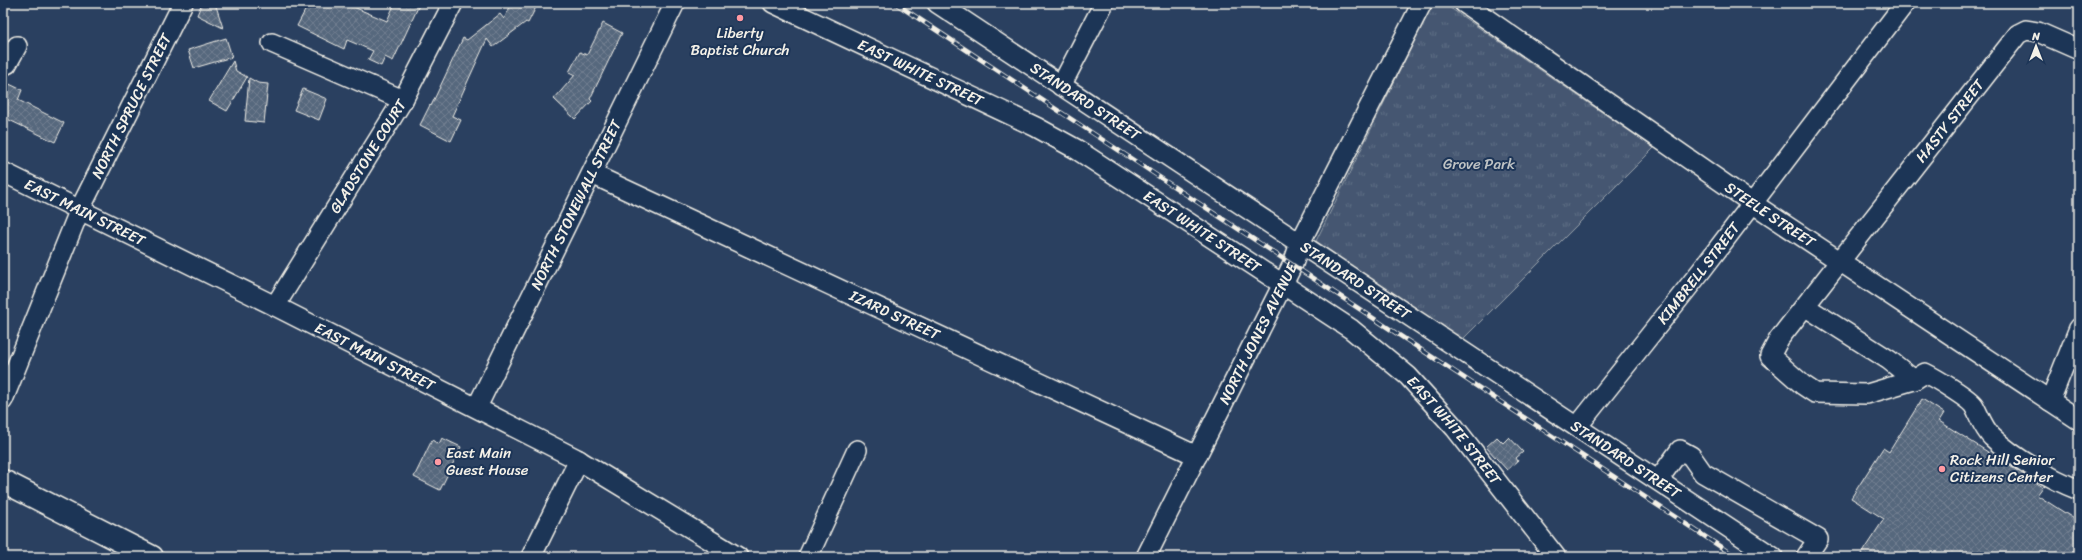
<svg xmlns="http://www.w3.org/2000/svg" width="2082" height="560" font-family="Sriracha,sans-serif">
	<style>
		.park { fill: url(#park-tufts); stroke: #9ca4ac }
		.building { fill: url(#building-cross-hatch); stroke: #f4f1e8 }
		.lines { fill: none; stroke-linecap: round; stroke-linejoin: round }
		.minor-casing { stroke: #f4f1e8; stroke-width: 22 }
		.major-casing { stroke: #f4f1e8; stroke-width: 25 }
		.minor { stroke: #1d3557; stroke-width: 19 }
		.major { stroke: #1d3557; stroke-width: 22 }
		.rail-casing { stroke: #f4f1e8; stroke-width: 4.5 }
		.rail { stroke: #1d3557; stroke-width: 3; stroke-dasharray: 9; stroke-linecap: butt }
		.poi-dot { fill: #ff9aa2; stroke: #1d3557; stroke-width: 1.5 }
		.labels { text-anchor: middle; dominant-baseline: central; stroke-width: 4; stroke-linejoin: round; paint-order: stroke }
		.poi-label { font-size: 15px; fill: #f4f1e8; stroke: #1d3557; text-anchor: start }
		.street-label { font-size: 15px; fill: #f4f1e8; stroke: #1d3557 }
		.park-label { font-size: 15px; fill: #bfc3c4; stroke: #1d3557 }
	</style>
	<defs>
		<pattern id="park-tufts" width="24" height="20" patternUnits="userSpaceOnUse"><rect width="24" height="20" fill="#445771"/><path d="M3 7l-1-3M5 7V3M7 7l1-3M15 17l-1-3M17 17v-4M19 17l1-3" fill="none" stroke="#607085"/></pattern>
		<pattern id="building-cross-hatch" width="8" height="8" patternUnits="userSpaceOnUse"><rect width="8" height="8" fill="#56677d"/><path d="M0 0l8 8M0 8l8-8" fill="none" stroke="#6f7d8f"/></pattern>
	</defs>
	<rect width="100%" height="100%" fill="#2a4060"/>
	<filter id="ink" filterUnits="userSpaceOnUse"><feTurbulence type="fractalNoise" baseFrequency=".025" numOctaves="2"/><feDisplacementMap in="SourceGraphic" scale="8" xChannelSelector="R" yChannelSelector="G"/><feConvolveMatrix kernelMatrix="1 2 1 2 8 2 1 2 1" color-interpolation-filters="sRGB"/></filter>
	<g filter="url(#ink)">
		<path class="park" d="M1433 3H1443L1654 148 1460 342 1316 241Z"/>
		<path class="building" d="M202 3H215L223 28 197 15Z
			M309 3H344L387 21 395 3H420L393 61 385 57 381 66 368 60 373 51 347 40 344 49 297 26Z
			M512 3H538L528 23 526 22 493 47 487 39 452 116 461 120 451 141 420 125 430 105 431 106 463 38 467 40 500 14 504 19Z
			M603 23 622 33 590 99 592 101 575 119 554 99 575 75 569 72 580 52 587 55Z
			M226 38 232 57 194 68 188 50Z
			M233 61 236 71 247 77 227 111 209 101Z
			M249 78 258 83 268 84 264 123 245 121Z
			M3 81 22 90 18 100 64 123 55 142 3 117Z
			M303 89 327 99 319 120 294 110Z
			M1922 399 1944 413 1939 421 2043 487 2037 495 2079 522V557H1859L1884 519 1851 498 1883 448 1889 452Z
			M1497 437 1503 443 1509 437 1523 452 1516 458 1518 461 1507 470 1486 447Z
			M442 438 461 447 440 490 414 477 432 440 439 444Z"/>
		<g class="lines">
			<g class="minor-casing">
				<g id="minor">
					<path id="s1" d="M773 3 1036 127 1076 149 1351 329 1408 376 1455 428 1556 557"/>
					<path id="s2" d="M937 3 1773 557"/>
					<path id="s3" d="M1464 3 1752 203 2079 420"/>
					<path d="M272 43 403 100"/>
					<path d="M3 65 7 64 17 46"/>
					<path d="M1061 86 1104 3"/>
					<path id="s4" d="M3 172 275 306 575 458 738 557"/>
					<path id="s5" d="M592 174 1197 456"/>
					<path id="s6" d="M275 306 403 100 453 3"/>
					<path id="s7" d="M1806 307 1889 360 1914 380 1867 394 1815 393 1803 385 1770 356 1779 339 2018 34 2026 30 2038 32 2079 50"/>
					<path d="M1914 380 1925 373C1935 378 1969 398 1974 406 1980 417 1983 428 1992 437 2014 458 2051 479 2079 490"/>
					<path id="s8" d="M3 400 80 209 183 3"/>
					<path d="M2050 401 2079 328"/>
					<path id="s9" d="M477 407 675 3"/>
					<path id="s10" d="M1577 427 1701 271 1905 3"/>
					<path d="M1658 480 1680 450 1691 456 1703 473 1818 539 1806 557"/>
					<path d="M531 557 579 460"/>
					<path d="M808 557 857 450"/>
					<path id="s11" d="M1146 557 1293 264 1300 243 1422 3"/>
				</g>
			</g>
			<g class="major-casing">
				<path id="major" d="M3 481 152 557"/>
			</g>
			<use href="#minor" class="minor"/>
			<use href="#major" class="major"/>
			<g class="rail-casing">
				<path id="rail" d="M895 3 1736 557"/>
			</g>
			<use href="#rail" class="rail"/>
		</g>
	</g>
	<g class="poi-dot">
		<circle cx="740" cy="18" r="4"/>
		<circle cx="438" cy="462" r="4"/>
		<circle cx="1942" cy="469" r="4"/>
	</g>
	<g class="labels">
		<g class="poi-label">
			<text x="740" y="33" text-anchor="middle">Liberty<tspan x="740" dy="17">Baptist Church</tspan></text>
			<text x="446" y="453">East Main<tspan x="446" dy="17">Guest House</tspan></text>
			<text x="1950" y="460">Rock Hill Senior<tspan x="1950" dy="17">Citizens Center</tspan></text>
		</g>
		<g class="street-label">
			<text stroke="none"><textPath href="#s1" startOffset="163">EAST WHITE STREET</textPath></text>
			<text stroke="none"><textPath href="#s2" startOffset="178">STANDARD STREET</textPath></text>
			<text stroke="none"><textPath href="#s8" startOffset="321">NORTH SPRUCE STREET</textPath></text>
			<text stroke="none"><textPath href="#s7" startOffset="586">HASTY STREET</textPath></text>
			<text stroke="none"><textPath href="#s6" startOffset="176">GLADSTONE COURT</textPath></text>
			<text stroke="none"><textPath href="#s9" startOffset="225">NORTH STONEWALL STREET</textPath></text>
			<text stroke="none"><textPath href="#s4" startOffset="91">EAST MAIN STREET</textPath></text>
			<text stroke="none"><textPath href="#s3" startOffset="372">STEELE STREET</textPath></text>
			<text stroke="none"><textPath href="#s1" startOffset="487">EAST WHITE STREET</textPath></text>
			<text stroke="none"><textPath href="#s10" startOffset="196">KIMBRELL STREET</textPath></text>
			<text stroke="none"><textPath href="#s2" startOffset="502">STANDARD STREET</textPath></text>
			<text stroke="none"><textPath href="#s5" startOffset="334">IZARD STREET</textPath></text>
			<text stroke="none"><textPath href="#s11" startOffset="250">NORTH JONES AVENUE</textPath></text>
			<text stroke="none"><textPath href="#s4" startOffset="415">EAST MAIN STREET</textPath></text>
			<text stroke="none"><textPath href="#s1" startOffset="810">EAST WHITE STREET</textPath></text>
			<text stroke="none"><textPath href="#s2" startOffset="826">STANDARD STREET</textPath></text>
		</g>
		<g class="park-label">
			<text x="1479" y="164">Grove Park</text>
		</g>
	</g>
	<rect width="2082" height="560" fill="none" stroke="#1d3557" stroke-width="16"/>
	<rect x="8" y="8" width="2066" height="544" fill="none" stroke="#f4f1e8" stroke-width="1.5" filter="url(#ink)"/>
	<g transform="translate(2036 46)" stroke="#1d3557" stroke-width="3" paint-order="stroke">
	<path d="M0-3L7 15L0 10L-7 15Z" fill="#f4f1e8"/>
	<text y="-6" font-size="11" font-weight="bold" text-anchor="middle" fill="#f4f1e8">N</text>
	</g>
</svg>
